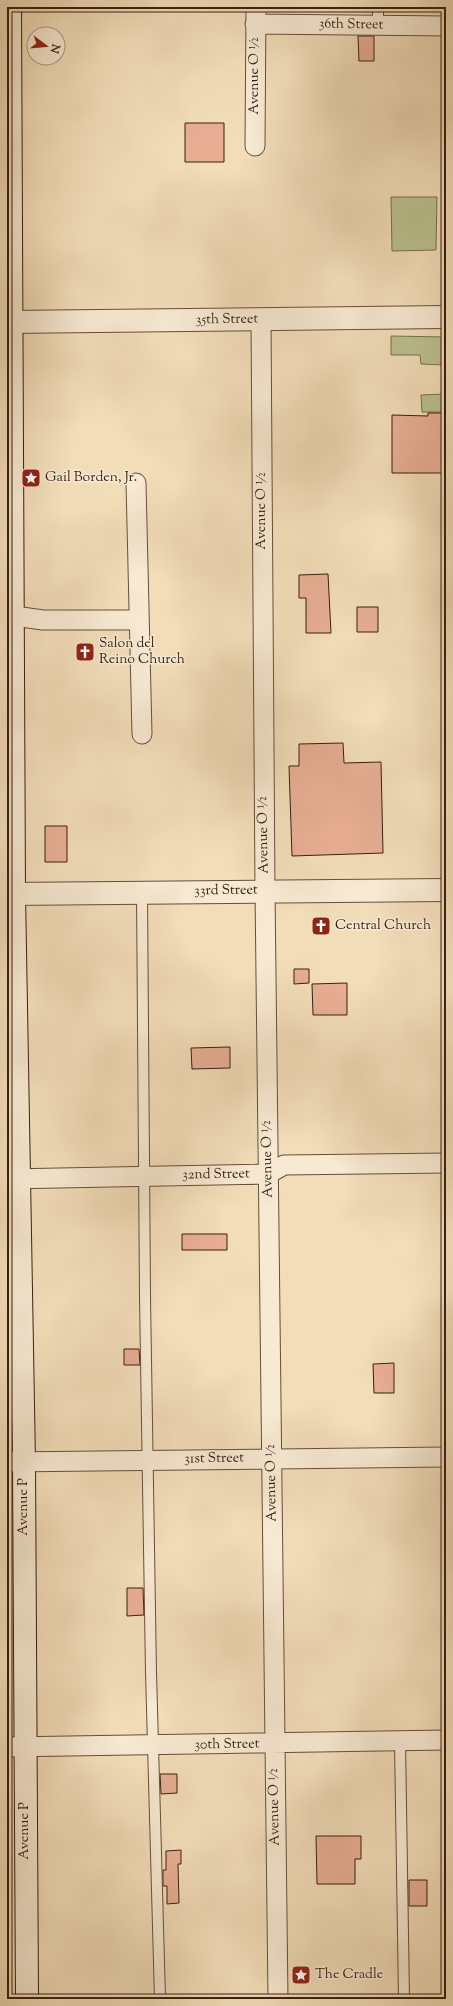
<svg xmlns="http://www.w3.org/2000/svg" width="453" height="2006" font-family="'Sorts Mill Goudy',serif">
	<style>
		.green { fill: #bbc08f; stroke: #7a7050 }
		.building { fill: #e8ae94; stroke: #391f10 }
		.lines { fill: none; stroke-linecap: round; stroke-linejoin: round }
		.service-casing { stroke: #674e3a; stroke-width: 12 }
		.minor-casing { stroke: #674e3a; stroke-width: 21 }
		.tertiary-casing { stroke: #674e3a; stroke-width: 24 }
		.secondary-casing { stroke: #391f10; stroke-width: 24 }
		.service { stroke: #f7e9d2; stroke-width: 10 }
		.minor { stroke: #f7e9d2; stroke-width: 19 }
		.tertiary { stroke: #f7e9d2; stroke-width: 22 }
		.secondary { stroke: #f7e9d2; stroke-width: 22 }
		.labels { text-anchor: middle; dominant-baseline: central; stroke-width: 3; stroke-linejoin: round; paint-order: stroke }
		.street-label { font-size: 14px; fill: #391f10; stroke: #f7e9d2 }
		.poi-label { font-size: 14px; fill: #391f10; stroke: #f7e9d2; text-anchor: start }
	</style>
	<rect width="100%" height="100%" fill="#f2ddb9"/>
	<filter id="stains"><feTurbulence type="fractalNoise" baseFrequency=".005" numOctaves="4"/><feColorMatrix values="0 0 0 0 .2 0 0 0 0 .09 0 0 0 0 .02 0 0 0 .5 -.17"/></filter>
	<radialGradient id="worn" r=".72"><stop offset=".6" stop-color="#630" stop-opacity="0"/><stop offset="1" stop-color="#630" stop-opacity=".3"/></radialGradient>
	<path class="green" d="M391 197H437L436 250 392 251Z
		M391 336 446 337V412H422L421 395 444 394V365L421 364 420 355H391Z"/>
	<path class="building" d="M358 36H374V61H359Z
		M185 123H224V162H185Z
		M428 413H446V473H392V415L428 416Z
		M328 574 331 633H306V598H299V575Z
		M357 607H378V632H357Z
		M343 743 344 763 381 762 383 853 292 856 289 766H299V744Z
		M45 826H67V862H45Z
		M294 969H309V983L294 984Z
		M347 983V1015H313L312 984Z
		M230 1047V1068L192 1069 191 1048Z
		M182 1234H227V1250H182Z
		M124 1349H139L140 1365H124Z
		M394 1363V1393H374L373 1364Z
		M127 1588H143L144 1615 127 1616Z
		M160 1774H177V1793L161 1794Z
		M316 1836H361V1859H355V1884H317Z
		M181 1850V1864H178L179 1903 167 1904V1886H163V1870H166V1851Z
		M409 1880H427V1906H409Z"/>
	<g class="lines">
		<g class="service-casing">
			<path id="service" d="M378 7V26
				M142 891 145 1297 151 1672 160 1999
				M400 1741 404 1999"/>
		</g>
		<g class="minor-casing">
			<path id="minor" d="M255 24 446 26
				M255 146 256 7
				M261 319 265 890 278 1999
				M136 483 142 734
				M7 615 43 620H139
				M7 1179 268 1174 284 1165 446 1163
				M7 1462 446 1457
				M7 1747 446 1740"/>
		</g>
		<g class="tertiary-casing">
			<path id="tertiary" d="M7 322 446 317
				M7 894 446 890"/>
		</g>
		<g class="secondary-casing">
			<path id="secondary" d="M10 7 14 893 24 1462 27 1999"/>
		</g>
		<use href="#service" class="service"/>
		<use href="#minor" class="minor"/>
		<use href="#tertiary" class="tertiary"/>
		<use href="#secondary" class="secondary"/>
	</g>
	<defs>
		<g id="sight-square" transform="scale(1)"><rect x="-9" y="-9" width="18" height="18" rx="4" fill="#8f2418" stroke="#f7e9d2"/><path d="M0-6L1.8-2.2L6-1.7L2.9 1.2L3.7 5.4L0 3.3L-3.7 5.4L-2.9 1.2L-6-1.7L-1.8-2.2Z" fill="#fff"/></g>
		<g id="church-square" transform="scale(1)"><rect x="-9" y="-9" width="18" height="18" rx="4" fill="#8f2418" stroke="#f7e9d2"/><path d="M-1.2-6h2.4v3.5h3.3v2.4h-3.3V6h-2.4V-.1h-3.3v-2.4h3.3Z" fill="#fff"/></g>
	</defs>
	<g fill-rule="evenodd">
		<use href="#sight-square" x="31" y="478"/>
		<use href="#church-square" x="85" y="652"/>
		<use href="#church-square" x="321" y="926"/>
		<use href="#sight-square" x="301" y="1975"/>
	</g>
	<g class="labels">
		<g class="street-label">
			<text transform="translate(351 25) rotate(1)">36th Street</text>
			<text transform="translate(255 76) rotate(-90)">Avenue O ½</text>
			<text transform="translate(227 320) rotate(-1)">35th Street</text>
			<text transform="translate(262 511) rotate(-90)">Avenue O ½</text>
			<text transform="translate(264 835) rotate(-91)">Avenue O ½</text>
			<text transform="translate(226 891) rotate(-1)">33rd Street</text>
			<text transform="translate(268 1159) rotate(-91)">Avenue O ½</text>
			<text transform="translate(216 1175) rotate(-1)">32nd Street</text>
			<text transform="translate(214 1459) rotate(-1)">31st Street</text>
			<text transform="translate(272 1483) rotate(-91)">Avenue O ½</text>
			<text transform="translate(24 1507) rotate(-90)">Avenue P</text>
			<text transform="translate(227 1745) rotate(-1)">30th Street</text>
			<text transform="translate(275 1807) rotate(-91)">Avenue O ½</text>
			<text transform="translate(25 1831) rotate(-90)">Avenue P</text>
		</g>
		<g class="poi-label">
			<text x="45" y="478">Gail Borden, Jr.</text>
			<text x="99" y="644">Salon del<tspan x="99" dy="16">Reino Church</tspan></text>
			<text x="335" y="926">Central Church</text>
			<text x="315" y="1975">The Cradle</text>
		</g>
	</g>
	<rect width="453" height="2006" fill="none" stroke="#f2ddb9" stroke-width="24"/>
	<rect x="8" y="8" width="437" height="1990" fill="none" stroke="#391f10" stroke-width="2"/>
	<rect x="12" y="12" width="429" height="1982" fill="none" stroke="#391f10"/>
	<g transform="translate(46 46) rotate(106)"><circle r="19" fill="#f7e9d2" stroke="#ab9884"/>
	<path d="M0-3L7 15L0 10L-7 15Z" fill="#8f2418"/>
	<text y="-6" font-size="11" font-weight="bold" text-anchor="middle" fill="#391f10">N</text>
	</g>
	<rect width="100%" height="100%" filter="url(#stains)"/>
	<rect width="100%" height="100%" fill="url(#worn)"/>
</svg>
